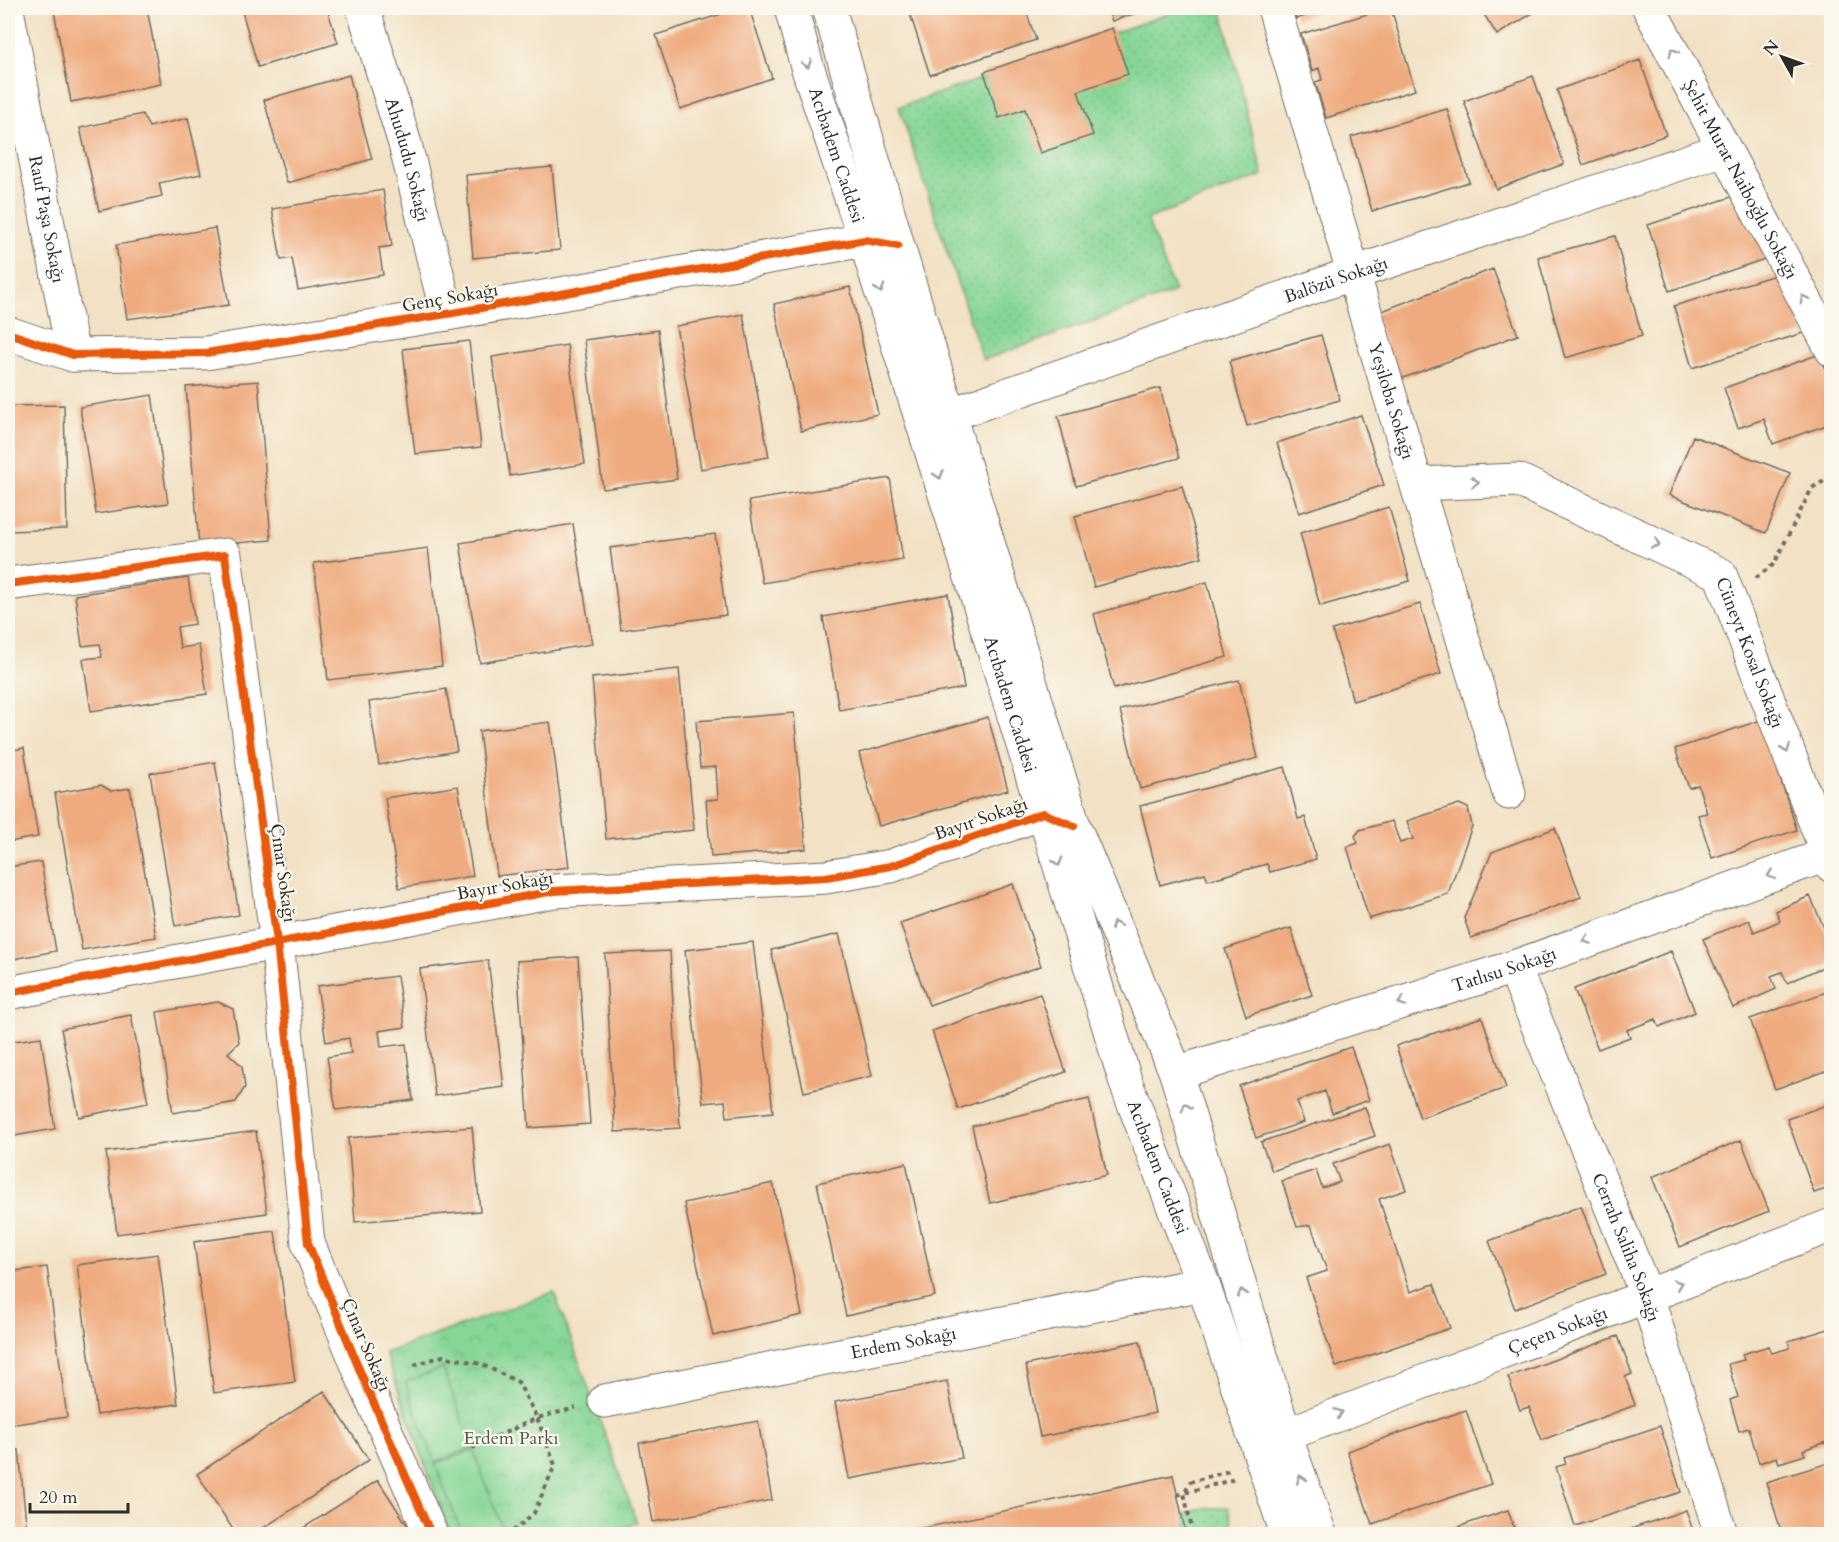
<svg xmlns="http://www.w3.org/2000/svg" width="1839" height="1542" font-family="Cardo,serif">
<style>
.grass{fill:url(#grass-dots);stroke:#588060;stroke-width:1.5}
.park{fill:url(#park-crowns);stroke:#588060;stroke-width:1.5}
.pitch{fill:#86d696;stroke:#588060;stroke-width:1.5}
.building{fill:#efab7f}
.lines{fill:none;stroke-linecap:round;stroke-linejoin:round}
.minor-casing{stroke:#716b61;stroke-width:35}
.major-casing{stroke:#716b61;stroke-width:35}
.path{stroke:#716b61;stroke-width:4;stroke-dasharray:4.5 4.5;stroke-linecap:butt}
.minor{stroke:#fff;stroke-width:33}
.major{stroke:#fff;stroke-width:33}
.cycleway-casing{stroke:#fbf7ec;stroke-width:11}
.cycleway{stroke:#e8590c;stroke-width:8}
.oneway{stroke:#a0a0a0}
.labels{text-anchor:middle;dominant-baseline:central;stroke-width:4.5;stroke-linejoin:round;paint-order:stroke}
.street-label{font-size:18px;fill:#2b2b2b;stroke:#fbf7ec}
.park-label{font-size:18px;fill:#465e4b;stroke:#fbf7ec}
</style>
<defs>
<pattern id="grass-dots" width="8" height="8" patternUnits="userSpaceOnUse" patternTransform="scale(1.5)"><rect width="8" height="8" fill="#86d696"/><path d="M2 2h.1M6 6h.1" fill="none" stroke="#74b881" stroke-width="1.8" stroke-linecap="round"/></pattern>
<pattern id="park-crowns" width="20" height="18" patternUnits="userSpaceOnUse" patternTransform="scale(1.5)"><rect width="20" height="18" fill="#86d696"/><path d="M2 6a3 3 0 1 1 6 0M12 15a3 3 0 1 1 6 0" fill="none" stroke="#74b881"/></pattern>
</defs>
<rect width="100%" height="100%" fill="#fbf7ec"/>
<filter id="ink" filterUnits="userSpaceOnUse"><feTurbulence type="fractalNoise" baseFrequency=".0167" numOctaves="2"/><feDisplacementMap in="SourceGraphic" scale="12" xChannelSelector="R" yChannelSelector="G"/><feConvolveMatrix kernelMatrix="1 2 1 2 8 2 1 2 1" color-interpolation-filters="sRGB"/></filter>
<filter id="wash" filterUnits="userSpaceOnUse"><feTurbulence type="fractalNoise" baseFrequency=".008" numOctaves="4" result="noise"/><feDisplacementMap in="SourceGraphic" scale="24" xChannelSelector="R" yChannelSelector="G"/><feGaussianBlur stdDeviation="1.35" result="paint"/><feColorMatrix in="noise" values="0 0 0 0 0 0 0 0 0 0 0 0 0 0 0 0 0 1.4 0 .05"/><feComposite in="paint" operator="in"/></filter>
<g filter="url(#wash)">
<rect width="100%" height="100%" fill="#f2e1c4"/>
<path class="grass" d="M1185,8H1221L1263,175L1147,219L1175,292L983,360L899,107Z
M1228,1507L1233,1527L1240,1534H1189L1184,1514L1198,1509Z"/>
<path class="park" d="M554,1292L637,1523L606,1534H450L385,1353Z"/>
<path class="pitch" d="M443,1368L472,1448L435,1462L405,1382Z
M473,1450L503,1530L491,1534H462L435,1464Z"/>
<g id="blocks">
<path class="building" d="M72,8H147L161,84L71,102L54,11Z
M241,8H327L338,43L258,67Z
M740,8H749L772,78L680,109L656,35Z
M908,8H1025L1036,40L930,75Z
M1107,8H1151L1112,21Z
M1292,8H1330L1296,19Z
M1387,8H1391L1415,90L1326,118L1315,82L1322,80L1319,68L1312,71L1301,34Z
M1480,8H1534L1536,11L1497,35Z
M1112,28L1128,74L1078,91L1093,135L1040,153L1025,109L999,118L984,72Z
M1640,60L1666,135L1583,165L1557,90Z
M349,75L372,159L287,183L264,100Z
M1533,76L1564,164L1496,189L1464,101Z
M1447,109L1469,182L1372,211L1351,137Z
M142,114L149,127L188,118L201,174L159,183L162,196L99,211L80,128Z
M552,167L560,250L473,258L466,175Z
M383,190L392,246L379,248L383,275L298,290L292,258L281,260L272,209Z
M1746,192L1745,212L1754,241L1764,237L1771,257L1669,291L1648,225Z
M215,228L229,305L127,319L116,245Z
M1615,236L1642,336L1565,358L1538,257Z
M1493,269L1518,335L1398,380L1374,314Z
M1785,272L1803,333L1692,368L1674,306Z
M850,287L878,414L801,431L774,304Z
M743,314L769,457L701,469L676,326Z
M658,330L677,479L603,489L584,340Z
M1321,335L1340,400L1247,426L1229,361Z
M469,341L481,447L415,454L403,349Z
M567,345L585,464L510,476L492,357Z
M1820,354L1832,385V423L1773,444L1764,419L1738,428L1724,388Z
M258,381L271,540L199,546L186,387Z
M1160,388L1179,458L1076,486L1058,416Z
M152,395L168,503L96,514L80,407Z
M64,405L67,529L8,531V406Z
M1361,415L1384,485L1299,513L1277,443Z
M1693,436L1790,473L1766,533L1669,495Z
M890,478L903,560L762,583L749,501Z
M1182,486L1202,557L1094,587L1075,516Z
M1389,507L1410,581L1320,606L1300,533Z
M573,524L592,644L480,663L460,543Z
M715,534L726,615L621,630L610,548Z
M428,548L442,666L328,680L314,563Z
M188,578L195,624L177,627L180,648L199,645L207,694L91,711L83,659L102,657L100,644L82,646L75,595Z
M1207,582L1227,657L1114,689L1094,614Z
M948,594L964,688L839,710L823,617Z
M1420,604L1441,674L1353,701L1332,630Z
M679,669L694,830L606,839L592,678Z
M1239,680L1258,758L1140,789L1120,710Z
M446,689L457,751L379,765L369,702Z
M794,713L806,849L711,857L706,800L718,799L716,767L700,768L696,721Z
M988,717L1008,790L879,826L859,753Z
M1761,720L1797,830L1712,858L1698,815L1707,813L1698,785L1689,788L1675,749Z
M550,722L569,867L497,876L479,731Z
M24,748L38,837L8,842V751Z
M215,762L239,915L175,926L150,773Z
M1285,767L1298,819L1305,817L1316,859L1270,872L1267,864L1208,880L1205,873L1160,885L1140,806Z
M101,785L111,791L130,788L156,937L82,950L55,793Z
M458,786L473,876L399,888L385,798Z
M1459,804L1468,808L1472,826L1448,894L1369,919L1347,847L1358,843L1355,836L1360,830L1392,821L1400,843L1413,839L1407,821Z
M1555,828L1581,897L1471,938L1464,918L1492,852Z
M41,862L56,951L8,960V867Z
M1013,884L1041,966L929,1005L900,923Z
M1810,896L1832,946V963L1787,983L1782,972L1771,976L1776,989L1733,1008L1703,939L1749,920L1754,932L1780,921L1776,911Z
M1291,928L1312,995L1246,1016L1225,949Z
M839,934L872,1076L804,1092L771,950Z
M753,942L773,1112L727,1117L725,1101L703,1103L685,950Z
M670,951L680,1128L615,1132L605,954Z
M1671,951L1695,1012L1659,1027L1656,1019L1627,1030L1630,1037L1598,1049L1574,989Z
M578,957L590,1124L529,1128L517,961Z
M488,960L504,1087L435,1096L420,969Z
M397,976L405,1027L379,1031L381,1047L406,1044L413,1100L336,1110L327,1057L351,1053L349,1038L326,1042L317,986Z
M1832,990V1069L1775,1089L1750,1019Z
M1040,994L1066,1072L958,1109L932,1031Z
M218,1002L233,1009L239,1042L228,1053L242,1066L245,1087L236,1102L173,1113L157,1012Z
M131,1015L148,1103L79,1117L61,1029Z
M1482,1017L1506,1088L1420,1118L1396,1046Z
M41,1037L55,1129L8,1137V1042Z
M1351,1047L1369,1100L1332,1113L1325,1091L1297,1101L1304,1122L1256,1138L1239,1086Z
M1089,1099L1107,1175L990,1203L972,1126Z
M1832,1103V1187L1814,1193L1787,1119Z
M1365,1107L1375,1136L1272,1171L1261,1142Z
M472,1127L480,1211L355,1222L348,1138Z
M256,1131L267,1213L117,1234L106,1152Z
M1741,1140L1769,1211L1680,1247L1652,1177Z
M1390,1144L1406,1190L1379,1199L1410,1292L1434,1284L1450,1328L1336,1367L1306,1278L1327,1271L1311,1225L1297,1227L1282,1181L1316,1170L1322,1188L1340,1182L1333,1164Z
M906,1163L935,1296L846,1316L817,1183Z
M773,1183L802,1315L713,1336L684,1203Z
M1581,1206L1606,1274L1515,1309L1489,1241Z
M275,1231L295,1382L214,1393L194,1242Z
M158,1254L178,1404L97,1415L77,1265Z
M47,1267L67,1417L8,1425V1272Z
M1832,1328V1449L1829,1450L1827,1442L1803,1450L1805,1455L1779,1463L1777,1457L1759,1463L1749,1428L1739,1431L1730,1400L1738,1397L1728,1364L1744,1360L1742,1354L1769,1346L1772,1353L1790,1348L1788,1341Z
M1618,1336L1632,1374L1625,1377L1635,1405L1542,1440L1529,1407L1520,1410L1508,1377Z
M1140,1341L1155,1413L1040,1437L1026,1365Z
M947,1381L962,1458L849,1479L835,1402Z
M324,1391L369,1460L254,1534H236L197,1474Z
M1466,1410L1491,1484L1372,1524L1347,1451Z
M758,1421L772,1500L653,1522L639,1443Z
M1660,1426L1681,1492L1575,1526L1556,1467L1566,1464L1564,1458Z
M19,1450L27,1533L8,1534V1452Z
M1832,1462V1534H1782L1766,1482Z
M1173,1475L1186,1534H900V1533Z
M378,1480L413,1534H294Z
M1508,1510L1516,1534H1437Z
M1686,1510L1694,1534H1616Z"/>
</g>
</g>
<g filter="url(#ink)">
<use href="#blocks" fill-opacity="0" stroke="#716b61" stroke-width="1.5"/>
<g class="lines">
<g class="minor-casing">
<g id="minor">
<path id="s1" d="M363,8L405,144L447,314"/>
<path id="s2" d="M1274,8L1509,793"/>
<path id="s3" d="M1649,8L1832,350"/>
<path id="s4" d="M8,15L73,355"/>
<path d="M8,333L73,355L206,353L447,314L865,240L892,245"/>
<path id="s5" d="M949,415L1354,273L1724,149"/>
<path id="s6" d="M1417,484L1518,480L1720,574L1832,866"/>
<path d="M8,584L225,555L277,942L308,1243L362,1376L431,1534"/>
<path id="s7" d="M1514,967L1647,1296L1721,1534"/>
<path d="M8,993L554,891L826,877L891,866L1043,813L1069,824"/>
<path id="s8" d="M1176,1073L1514,967L1826,855"/>
<path id="s9" d="M605,1401L1203,1284"/>
</g>
</g>
<g class="major-casing">
<g id="major">
<path id="s10" d="M791,8L807,66L865,240L997,660L1126,1083L1203,1284L1287,1534"/>
<path d="M829,8L898,246L1074,826L1176,1073L1285,1435L1320,1534"/>
<path id="s11" d="M1285,1435L1832,1225"/>
</g>
</g>
<path class="path" d="M1756,578L1774,564L1812,488L1832,476
M414,1365L443,1356L481,1364L518,1382L537,1418L576,1408
M472,1448L537,1418L555,1465L534,1513L510,1534
M1177,1495L1235,1479
M1193,1534L1184,1493L1190,1482L1232,1470"/>
<use href="#minor" class="minor"/>
<use href="#major" class="major"/>
<g class="cycleway-casing">
<path id="cycleway" d="M8,333L73,355L206,353L447,314L865,240L898,246
M8,584L225,555L277,942L308,1243L362,1376L431,1534
M8,993L554,891L826,877L891,866L1043,813L1074,826"/>
</g>
<use href="#cycleway" class="cycleway"/>
</g>
<defs><path id="oneway-chevron" d="M-2-3.5L2.5 0L-2 3.5" fill="none" stroke-width="1.6" stroke-linecap="round" stroke-linejoin="round" transform="scale(1.5)"/></defs>
<g class="oneway">
<use href="#oneway-chevron" transform="translate(1673 52) rotate(-118)"/>
<use href="#oneway-chevron" transform="translate(807 64) rotate(73)"/>
<use href="#oneway-chevron" transform="translate(880 289) rotate(73)"/>
<use href="#oneway-chevron" transform="translate(1804 299) rotate(-118)"/>
<use href="#oneway-chevron" transform="translate(939 475) rotate(72)"/>
<use href="#oneway-chevron" transform="translate(1475 482) rotate(-2)"/>
<use href="#oneway-chevron" transform="translate(1656 544) rotate(25)"/>
<use href="#oneway-chevron" transform="translate(1786 749) rotate(69)"/>
<use href="#oneway-chevron" transform="translate(1058 862) rotate(73)"/>
<use href="#oneway-chevron" transform="translate(1771 875) rotate(160)"/>
<use href="#oneway-chevron" transform="translate(1115 925) rotate(-112)"/>
<use href="#oneway-chevron" transform="translate(1587 940) rotate(160)"/>
<use href="#oneway-chevron" transform="translate(1402 1002) rotate(163)"/>
<use href="#oneway-chevron" transform="translate(1186 1107) rotate(-107)"/>
<use href="#oneway-chevron" transform="translate(1678 1284) rotate(-21)"/>
<use href="#oneway-chevron" transform="translate(1242 1293) rotate(-107)"/>
<use href="#oneway-chevron" transform="translate(1339 1413) rotate(-21)"/>
<use href="#oneway-chevron" transform="translate(1301 1479) rotate(-110)"/>
</g>
</g>
<g class="labels">
<g class="street-label">
<text stroke="none"><textPath href="#s10" startOffset="154">Acıbadem Caddesi</textPath></text>
<text stroke="none"><textPath href="#s1" startOffset="158">Ahududu Sokağı</textPath></text>
<text stroke="none"><textPath href="#s3" startOffset="194">Şehit Murat Naiboğlu Sokağı</textPath></text>
<text stroke="none"><textPath href="#s4" startOffset="208">Rauf Paşa Sokağı</textPath></text>
<text stroke="none"><textPath href="#s5" startOffset="410">Balözü Sokağı</textPath></text>
<text transform="translate(450 298) rotate(-10)">Genç Sokağı</text>
<text stroke="none"><textPath href="#s2" startOffset="410">Yeşiloba Sokağı</textPath></text>
<text stroke="none"><textPath href="#s6" startOffset="408">Cüneyt Kosal Sokağı</textPath></text>
<text stroke="none"><textPath href="#s10" startOffset="730">Acıbadem Caddesi</textPath></text>
<text transform="translate(981 819) rotate(-19)">Bayır Sokağı</text>
<text transform="translate(283 873) rotate(82)">Çınar Sokağı</text>
<text transform="translate(505 886) rotate(-10)">Bayır Sokağı</text>
<text stroke="none"><textPath href="#s8" startOffset="344">Tatlısu Sokağı</textPath></text>
<text stroke="none"><textPath href="#s10" startOffset="1216">Acıbadem Caddesi</textPath></text>
<text stroke="none"><textPath href="#s7" startOffset="302">Cerrah Saliha Sokağı</textPath></text>
<text stroke="none"><textPath href="#s11" startOffset="292">Çeçen Sokağı</textPath></text>
<text stroke="none"><textPath href="#s9" startOffset="304">Erdem Sokağı</textPath></text>
<text transform="translate(366 1345) rotate(67)">Çınar Sokağı</text>
</g>
<g class="park-label">
<text x="511" y="1438">Erdem Parkı</text>
</g>
</g>
<rect width="1839" height="1542" fill="none" stroke="#fbf7ec" stroke-width="30"/>
<g transform="translate(1782 57) rotate(310)" stroke="#fbf7ec" stroke-width="4.5" paint-order="stroke">
<path d="M0-4.5L10 22L0 15L-10 22Z" fill="#2b2b2b"/>
<text y="-9" font-size="16" font-weight="bold" text-anchor="middle" fill="#2b2b2b">N</text>
</g>
<path d="M30 1503v9h98v-9" fill="none" stroke="#2b2b2b" stroke-width="3"/>
<text x="39" y="1503" font-size="18" fill="#2b2b2b" stroke="#fbf7ec" stroke-width="4.5" paint-order="stroke">20 m</text>
</svg>
